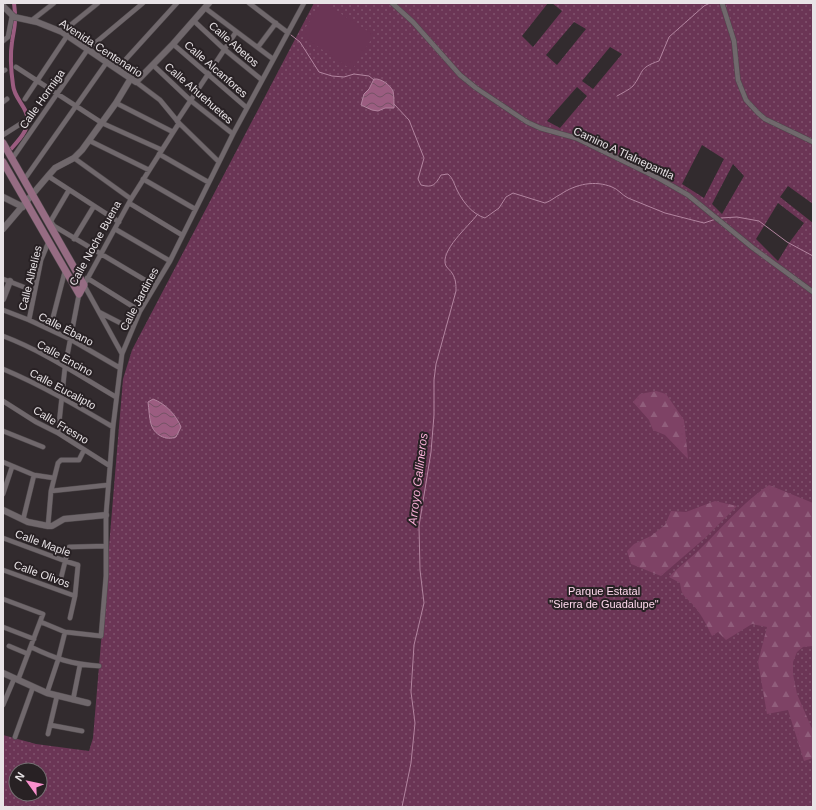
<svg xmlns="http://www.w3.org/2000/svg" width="816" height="810" font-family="Arial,sans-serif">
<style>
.grass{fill:url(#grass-dots);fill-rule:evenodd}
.forest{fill:url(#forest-firs)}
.pitch{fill:#6b3555}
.water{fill:url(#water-waves);stroke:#b2849f}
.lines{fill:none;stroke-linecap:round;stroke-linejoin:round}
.stream{stroke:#b2849f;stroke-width:1}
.canal{stroke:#9b5c80;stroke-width:4}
.minor-casing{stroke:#4f494c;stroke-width:5.5}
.tertiary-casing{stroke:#4f494c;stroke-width:7}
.primary-casing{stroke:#4f494c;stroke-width:8}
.minor{stroke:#70686c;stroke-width:4.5}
.tertiary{stroke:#70686c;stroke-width:6}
.primary{stroke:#966c83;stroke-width:7}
.labels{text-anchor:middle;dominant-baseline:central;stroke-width:4;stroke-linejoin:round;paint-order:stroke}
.street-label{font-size:11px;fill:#e8e3e6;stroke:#282124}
.park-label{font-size:11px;fill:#fed8ec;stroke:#282124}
.water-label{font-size:12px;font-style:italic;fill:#fbb1d9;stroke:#282124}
</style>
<defs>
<pattern id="grass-dots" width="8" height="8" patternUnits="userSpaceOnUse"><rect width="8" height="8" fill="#6b3555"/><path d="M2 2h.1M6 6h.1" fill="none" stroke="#80526d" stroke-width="1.8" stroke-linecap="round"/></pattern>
<pattern id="forest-firs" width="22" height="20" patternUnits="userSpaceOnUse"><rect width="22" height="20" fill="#7e4265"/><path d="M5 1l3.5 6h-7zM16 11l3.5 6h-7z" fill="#905d7b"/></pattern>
<pattern id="water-waves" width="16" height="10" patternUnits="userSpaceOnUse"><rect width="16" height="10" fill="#9b5c80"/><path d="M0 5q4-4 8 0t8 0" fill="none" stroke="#755165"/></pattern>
</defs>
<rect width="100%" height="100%" fill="#322b2e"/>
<path class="grass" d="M314,3H548L522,36L533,47L562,11L552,3H813V204L788,186L780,197L813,223V807H3V735L36,744L89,751L93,738L123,379L132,350ZM574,22L586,29L557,65L546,55ZM610,47L622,54L593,89L582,81ZM577,87L587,96L560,128L547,121ZM702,145L724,159L704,198L682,184ZM733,164L744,176L722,214L712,204ZM778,203L804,223L789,243L778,261L756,239ZM16,770H40V794H16Z"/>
<path class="forest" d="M656,391L666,394L684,420L688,459L665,435L653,430L649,420L633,402L640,394Z
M769,485L813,503V646L803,647L797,652L793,662V674L797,694L813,731V758L804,761L788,710L767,714L758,662L767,627L752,624L726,640L718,632L712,636C707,626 702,615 694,606C685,595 682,598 680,583L669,577C679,566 691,558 701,548C723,527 743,502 769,485Z
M715,501L737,506L705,538L661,576L631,564L627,551L634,544L651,536L665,525L671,511L686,512Z"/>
<path class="pitch" d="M321,3H324L374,35L352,70L301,35Z"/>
<path class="water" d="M374,79C381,78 390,85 393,91C394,95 394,104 394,108H385L378,111L372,110L361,105L364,94L369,89Z
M153,399C166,404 176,415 181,427L176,437C166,441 154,435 151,424C149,417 149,409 148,402Z"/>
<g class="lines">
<path class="stream" d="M291,35L300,42L319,72L332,76L344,77L354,74L369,76L374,80
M617,96C622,93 629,90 633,86C644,72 638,68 659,61L669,37L704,6L710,3
M394,104L409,120L424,158L418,179L421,185C433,188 435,185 441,175L448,174C453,178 454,184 457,190C463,202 472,214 485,218L499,208L506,197L513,193L545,203C551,201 555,197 561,194C576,184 595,180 612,187C618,189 622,195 628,198L665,213L704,223L716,219
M721,218L737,217L759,221L787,242L813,256
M402,807L411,763L415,723L411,692L414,645L424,603L420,570L419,526L431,452L434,415V380L436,364L456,291C456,285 456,279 452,273C451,271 448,269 446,266C439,251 469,226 477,215"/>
<path class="canal" d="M14,3L15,13
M11,149C18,141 27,132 28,121C28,107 14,99 13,85C11,71 10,55 12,42C13,34 15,28 15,20"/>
<g class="minor-casing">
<path id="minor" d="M249,3L287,32
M392,3L413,22L460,75L476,88L527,122L540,128L576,138L660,179L688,195L753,248L813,292
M722,3L734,41L738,80L746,100L758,113L765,119L813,142
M205,8L273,59
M31,21L54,3
M194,21L224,49L262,80
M62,32L98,3
M3,41L8,37L12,16
M173,44L247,108
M258,47L276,23
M153,65L190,100L233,134
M16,67L102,123L162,150
M117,69L177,3
M3,71L5,70
M136,82L160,100L179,123L219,162
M25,99L67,36
M3,102L7,99
M116,103L173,132
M177,121L236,32
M3,135L25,121
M90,141L149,170
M159,154L208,182
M74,158L131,199
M12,159L88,49L143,3
M48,176L119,222
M143,179L195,209
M24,180L107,62
M69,190L52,219L51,222L54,226L155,286
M129,203L182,235
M115,229L170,261
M74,239L94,206
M87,278L140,311
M3,279L34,291
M3,310L29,320L70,339L120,368
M99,312L132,329
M29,320L41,260L49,241
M50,329L65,271
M3,336C43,351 80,376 116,397
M122,354L84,285L131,199L179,123
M3,369C41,385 77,406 113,427
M3,401L36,422L58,433L110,466
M3,431L43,447
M58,433L65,367L79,294
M3,462L34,475L54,478
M51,491L108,485
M3,494L12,467
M23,520L34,475
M48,526L51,491L58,463L61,460H79L84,450
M3,538L65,561L78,565L75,596L70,618
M3,570L75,596
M60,582L68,550L69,547L106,546
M3,599L43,614L18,680
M41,622L65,632L101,636L106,576V515L110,466L113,427L122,354L140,311L170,261L233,134L304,3
M3,627L34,639
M9,646L28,654
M31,647C56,659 71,664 99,666
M47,693L58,660L65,632
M73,700L80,665
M3,705L14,679
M50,725L82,731
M48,734L57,696
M15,737L33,687"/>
</g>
<g class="tertiary-casing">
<path id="tertiary" d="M3,6L14,17L37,22L62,32L136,82L173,44L209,3
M3,197L23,207
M3,229L48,176L55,168L74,158L82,150L116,103L131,78
M3,299L10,281
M3,510L28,522L48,526H52L64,519L106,515
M3,673L47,693L88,703"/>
</g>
<g class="primary-casing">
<path id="primary" d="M3,143L84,285L79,294
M3,162L79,294"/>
</g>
<use href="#minor" class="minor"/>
<use href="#tertiary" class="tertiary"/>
<use href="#primary" class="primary"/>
</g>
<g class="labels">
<g class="street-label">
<text transform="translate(234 44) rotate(41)">Calle Abetos</text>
<text transform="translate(101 48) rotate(33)">Avenida Centenario</text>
<text transform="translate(216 69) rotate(41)">Calle Alcanfores</text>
<text transform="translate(199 93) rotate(41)">Calle Ahuehuetes</text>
<text transform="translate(42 99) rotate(-55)">Calle Hormiga</text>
<text transform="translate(624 153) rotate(25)">Camino A Tlalnepantla</text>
<text transform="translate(95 243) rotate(-61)">Calle Noche Buena</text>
<text transform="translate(30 278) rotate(-76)">Calle Alhelíes</text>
<text transform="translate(139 299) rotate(-62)">Calle Jardines</text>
<text transform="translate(66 329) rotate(27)">Calle Ébano</text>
<text transform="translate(65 358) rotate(29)">Calle Encino</text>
<text transform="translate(63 389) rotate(28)">Calle Eucalipto</text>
<text transform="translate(61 425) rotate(31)">Calle Fresno</text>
<text transform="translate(43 543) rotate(20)">Calle Maple</text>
<text transform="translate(42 574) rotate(20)">Calle Olivos</text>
</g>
<g class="park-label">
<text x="604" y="591">Parque Estatal<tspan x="604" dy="13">"Sierra de Guadalupe"</tspan></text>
</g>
<g class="water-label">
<text transform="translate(418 479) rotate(-83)">Arroyo Gallineros</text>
</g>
</g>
<rect width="816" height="810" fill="none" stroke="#e8e3e6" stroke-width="8"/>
<g transform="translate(28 782) rotate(303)"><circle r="19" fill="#282124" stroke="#756f72"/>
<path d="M0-3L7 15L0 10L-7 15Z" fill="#f890cc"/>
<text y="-6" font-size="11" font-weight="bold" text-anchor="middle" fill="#e8e3e6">N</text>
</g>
</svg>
